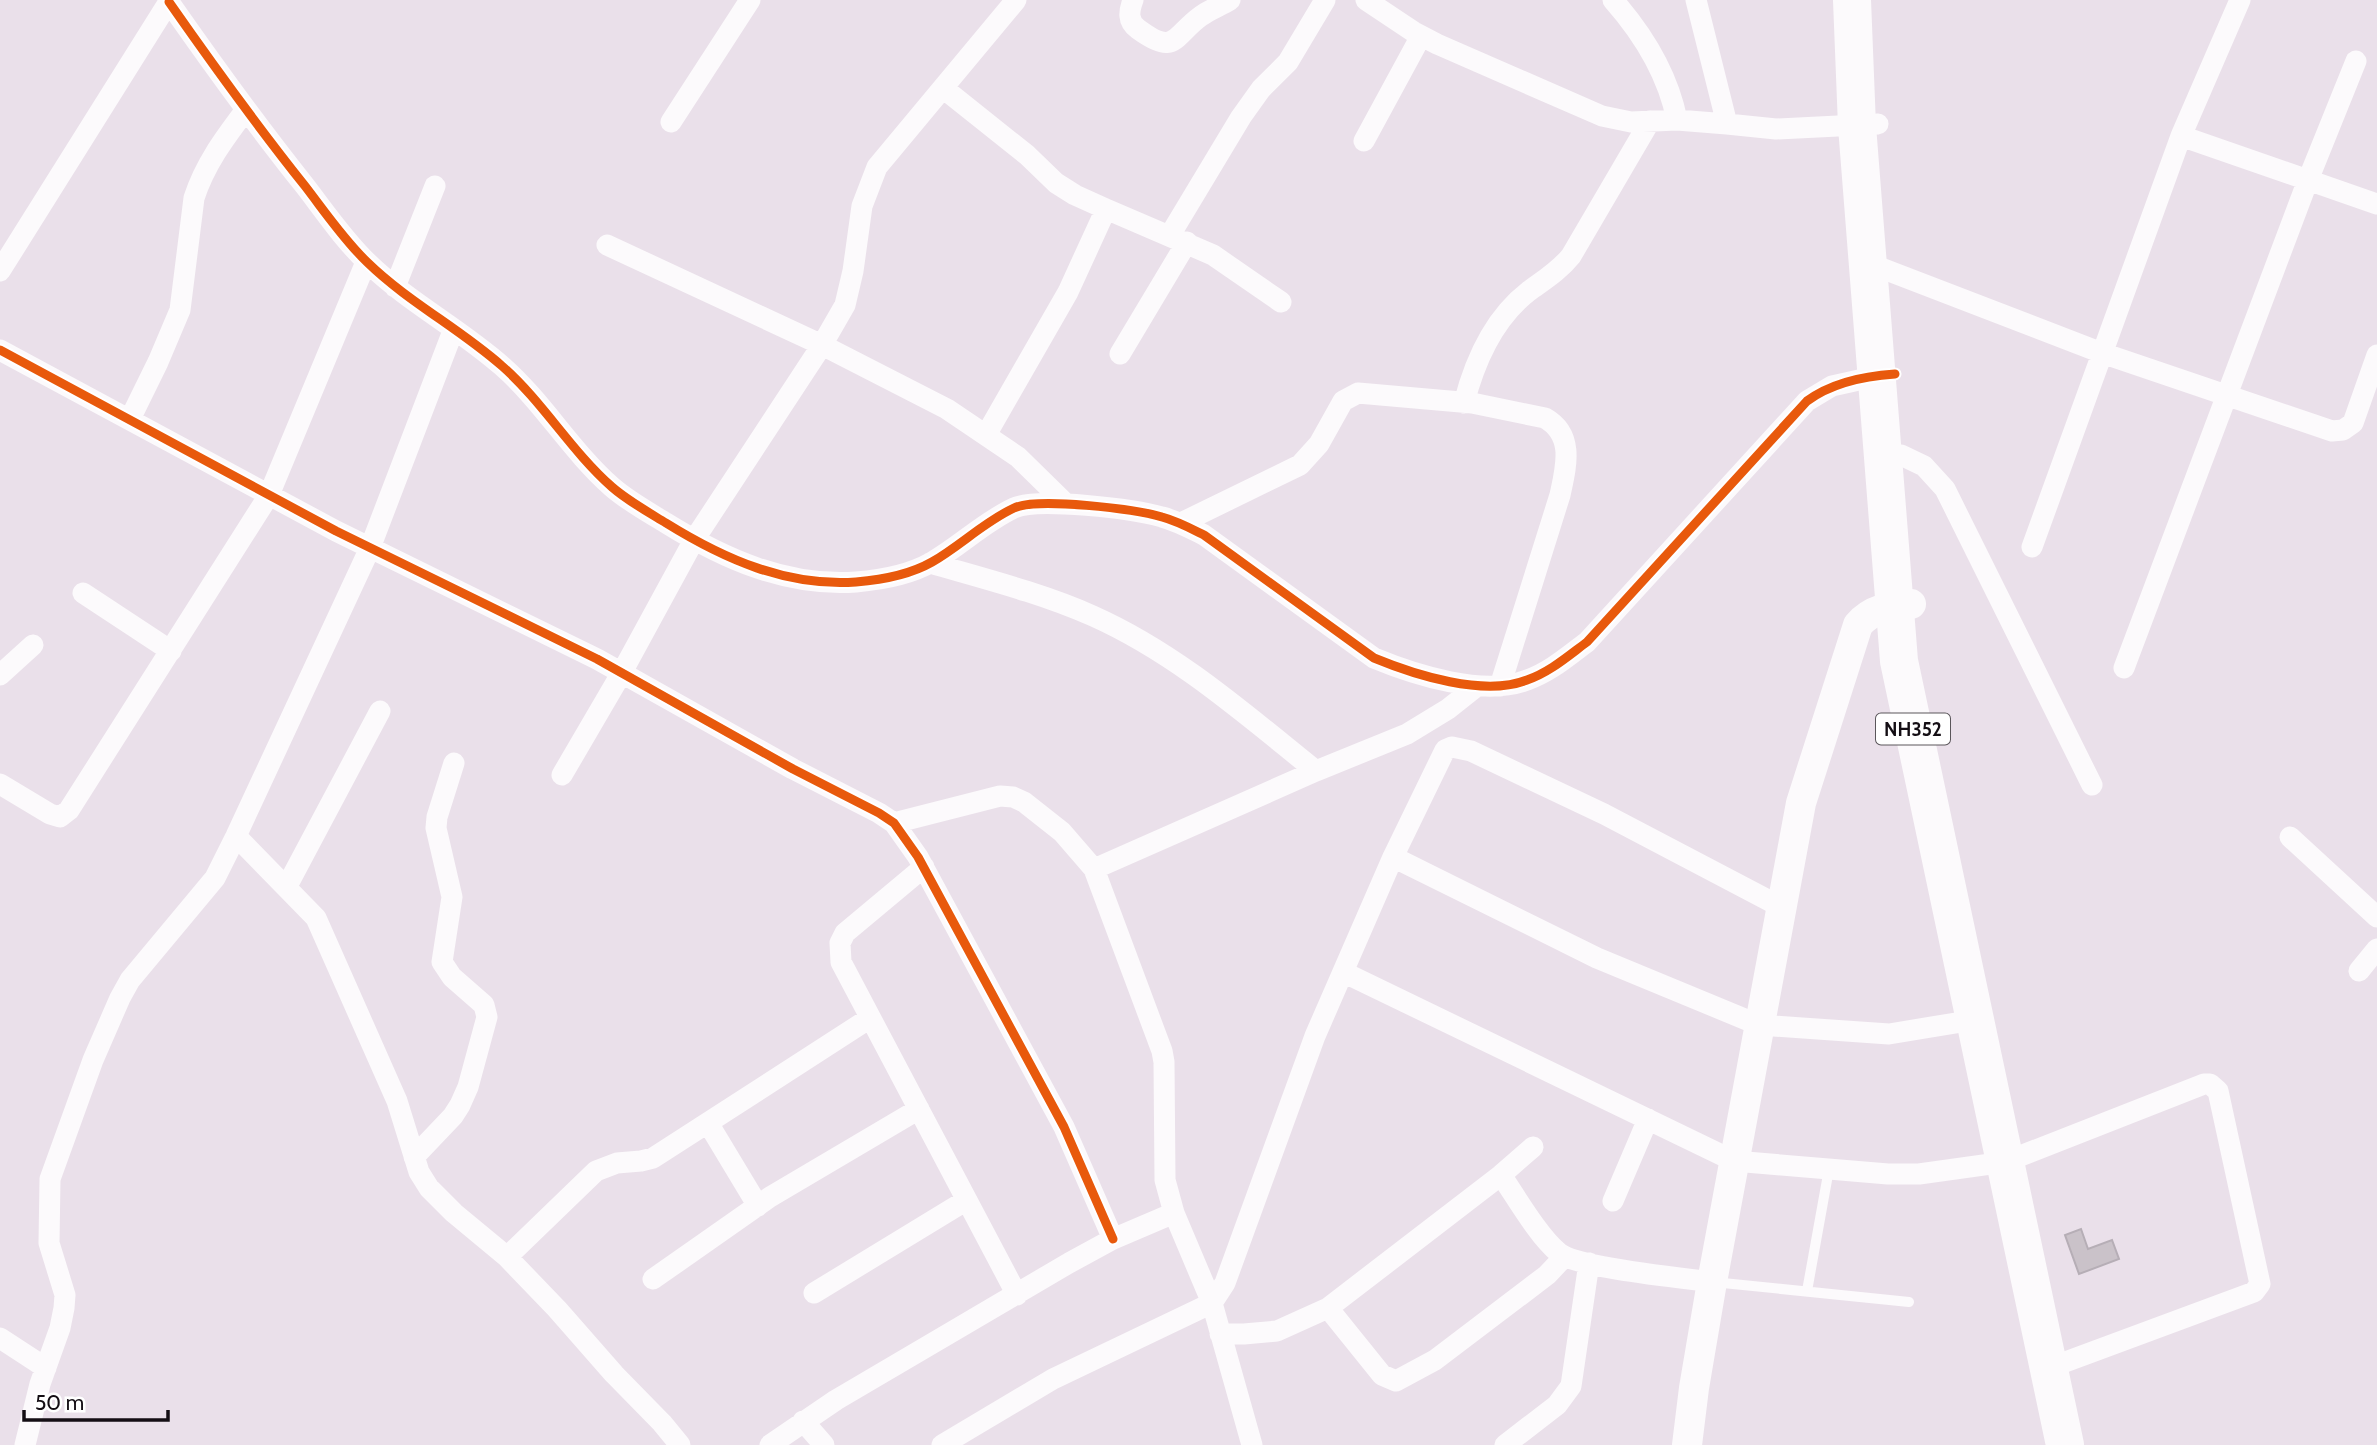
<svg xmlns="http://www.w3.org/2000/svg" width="2377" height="1445" font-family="Cabin,sans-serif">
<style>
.building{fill:#cac2c9;stroke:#b6aeb6;stroke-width:2}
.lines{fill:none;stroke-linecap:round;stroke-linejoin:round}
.lane{stroke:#fcfafc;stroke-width:10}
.street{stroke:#fcfafc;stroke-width:21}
.secondary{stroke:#fcfafc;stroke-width:30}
.highway{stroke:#fcfafc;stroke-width:38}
.cycleway-casing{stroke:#fff;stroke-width:13}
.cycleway{stroke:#e8590c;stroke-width:9}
.labels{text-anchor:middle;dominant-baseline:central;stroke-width:7;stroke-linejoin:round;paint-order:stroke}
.shield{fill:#fff;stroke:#5a565a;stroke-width:2}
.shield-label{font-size:19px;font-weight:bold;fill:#140e14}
</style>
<rect width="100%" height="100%" fill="#eae0ea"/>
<path class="building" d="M2081,1229L2088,1249L2112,1240L2119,1259L2079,1274L2065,1235Z"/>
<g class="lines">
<path class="lane" d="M1713,1282L1909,1302
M1807,1291L1829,1169"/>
<path class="street" d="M1133,0C1129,11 1127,21 1138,29C1176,57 1173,36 1201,16C1209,10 1220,6 1230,0
M1366,0L1414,32L1437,44L1602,116L1631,122L1677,120L1727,124
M1613,0C1643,34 1668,75 1677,120
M1696,0L1727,124L1776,129L1878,124
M169,2C213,65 257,126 305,186C325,212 344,240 367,262C408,302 459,328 502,366C543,402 571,451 612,487C628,501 648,512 666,523C724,559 787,587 856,582C880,580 911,574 932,562C960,546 984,522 1014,508C1037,497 1135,509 1162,517C1177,521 1190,528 1204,535L1374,658C1415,675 1484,697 1527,680C1550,672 1568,656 1587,642L1807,401L1832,386L1886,374
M943,88L1027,155L1056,183L1075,195L1106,209L1213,255L1281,302
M671,122L750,0
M2181,136L2377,204
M1364,141L1421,36
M1170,235L1241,117L1261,89L1288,62L1325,0
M607,245L822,345L947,409L1018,457L1066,504
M1868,263L2102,353L2332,431L2343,430L2353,423L2377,355
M0,271L170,0
M395,287L435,186
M0,350L336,531L597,659L793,769L879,813L894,823L918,857L1064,1127L1113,1239
M1120,354L1187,242
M1464,403C1475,360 1494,318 1529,291C1544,280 1559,271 1571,256L1650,121
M130,419L158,362L180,310L194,198C205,164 224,139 245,111
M986,435L1068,292L1106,209
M1901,455L1924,466L1945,489L2092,785
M1181,523L1300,465L1319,444L1343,401L1358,393L1472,403L1545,418C1575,435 1566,467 1560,495L1500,686
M2032,547L2181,136L2240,0
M930,563C985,579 1041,593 1093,616C1176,653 1245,714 1316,771
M83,593L171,651
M2124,668L2308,180L2356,61
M0,675L33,645
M562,775L621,674L694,540L822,345L845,305L853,271L862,206L877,167L1016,0
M0,784L50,814L60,817L69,810L269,495L366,262
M894,823L1000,796L1013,797L1024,802L1062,832L1094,869L1162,1051L1164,1062L1165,1180L1174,1213L1212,1303L1252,1445
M236,836L316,918L397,1101L419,1172L429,1188L454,1213L507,1257L557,1309L614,1374L662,1423L680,1445
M2290,837L2377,917
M1393,857L1597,958L1759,1025L1889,1034L1974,1020
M924,867L845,933L840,943L841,962L1017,1295
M1094,869L1316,771L1407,734L1448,709L1477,686
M287,886L380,711
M2359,971L2377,949
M1343,972L1734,1161L1888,1174H1919L2005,1162L2204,1084H2210L2218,1091L2260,1284L2254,1292L2049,1368
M708,1123L758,1206
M414,1157L453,1116L460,1105L468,1087L487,1017L484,1005L452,977L442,962L452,897L436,828L437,817L454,763
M1501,1175C1516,1197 1539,1237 1559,1253C1578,1268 1682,1278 1712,1282
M1613,1201L1648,1119
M507,1257L596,1171L617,1163L641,1161L653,1158L870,1018
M653,1279L770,1197L919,1109
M814,1293L965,1201
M1328,1308L1382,1375L1396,1381L1435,1360L1547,1275L1564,1257
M1220,1334H1244L1277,1331L1328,1308L1501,1175L1533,1147
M0,1338L46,1368
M803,1421L824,1445
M25,1445L40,1384L60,1328L64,1308L65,1295L49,1243L50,1179L93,1060L120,998L130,980L215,878L236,836L370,548L453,331
M770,1445L836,1400L1069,1263L1113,1239L1174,1213
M942,1445L1053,1379L1212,1303L1225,1283L1315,1036L1393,857L1445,750L1452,747L1471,751L1604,814L1781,907
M1505,1445L1557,1405L1571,1386L1589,1263"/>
<path class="secondary" d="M1687,1445L1694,1388L1712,1282L1801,803L1858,625C1871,609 1891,606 1911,604"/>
<path class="highway" d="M1852,0L1857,126L1899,661L2065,1445"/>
<g class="cycleway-casing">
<path id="cycleway" d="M169,2C213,65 257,126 305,186C325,212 344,240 367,262C408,302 459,328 502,366C543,402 571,451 612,487C628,501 648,512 666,523C724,559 787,587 856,582C880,580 911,574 932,562C960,546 984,522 1014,508C1037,497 1135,509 1162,517C1177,521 1190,528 1204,535L1374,658C1415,675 1484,697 1527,680C1550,672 1568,656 1587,642L1807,401C1833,382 1864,376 1895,374
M0,350L336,531L597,659L793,769L879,813L894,823L918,857L1064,1127L1113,1239"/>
</g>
<use href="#cycleway" class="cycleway"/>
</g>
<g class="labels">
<rect class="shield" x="1876" y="713.5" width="74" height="31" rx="5"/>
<g class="shield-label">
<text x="1913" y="729">NH352</text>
</g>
</g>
<path d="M24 1410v10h144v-10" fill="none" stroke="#140e14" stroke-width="3.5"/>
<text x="35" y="1410" font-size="21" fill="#140e14" stroke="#ffffff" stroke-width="5" paint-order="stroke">50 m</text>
</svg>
